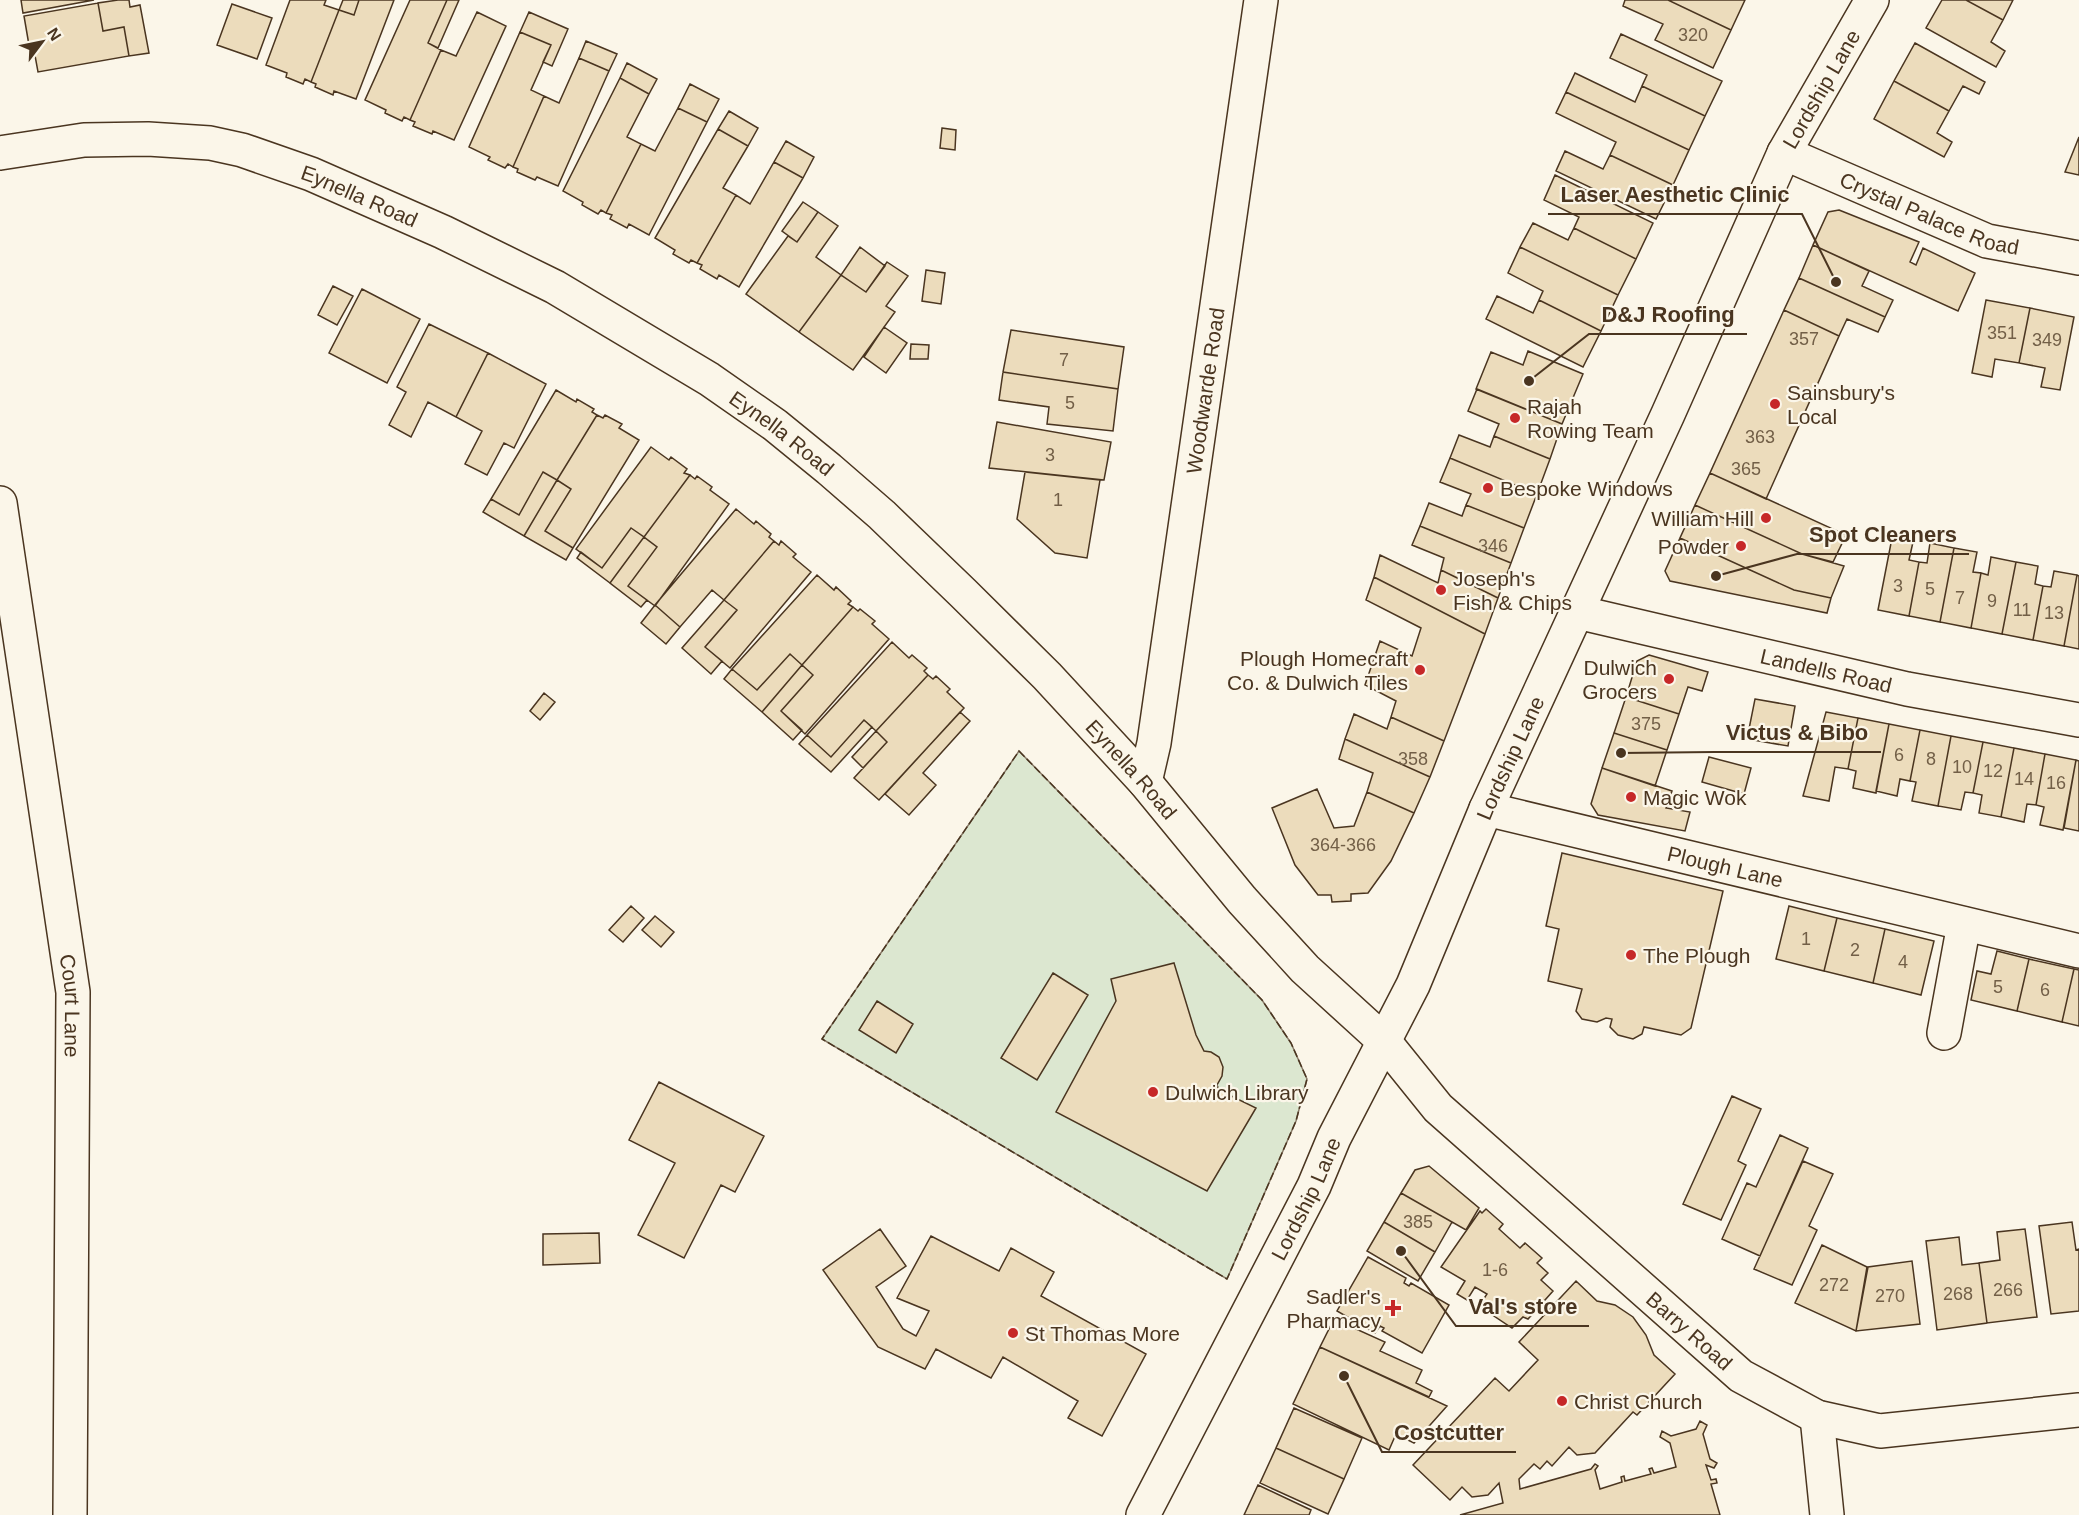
<svg xmlns="http://www.w3.org/2000/svg" width="2079" height="1515" font-family="Arial,sans-serif">
<style>
.green{fill:#dce7d0;stroke:#887966;stroke-width:1.5}
.building{fill:#ecdcbc;stroke:#4a3520;stroke-width:1.5}
.lines{fill:none;stroke-linecap:round;stroke-linejoin:round}
.minor-casing{stroke:#4a3520;stroke-width:36}
.secondary-casing{stroke:#4a3520;stroke-width:36}
.primary-casing{stroke:#4a3520;stroke-width:36}
.minor{stroke:#fbf6e9;stroke-width:33}
.secondary{stroke:#fbf6e9;stroke-width:33}
.primary{stroke:#fbf6e9;stroke-width:33}
.fence{stroke:#4a3520;stroke-width:1.5;stroke-dasharray:8 3;stroke-linecap:butt}
.poi-dot{fill:#c62828;stroke:#fbf6e9;stroke-width:2}
.labels{text-anchor:middle;dominant-baseline:central;stroke-width:4.5;stroke-linejoin:round;paint-order:stroke}
.number-label{font-size:18px;fill:#725f47}
.street-label{font-size:21px;fill:#4a3520;stroke:#fbf6e9}
.poi-label{font-size:21px;fill:#4a3520;stroke:#fbf6e9;text-anchor:start}
.leader{fill:none;stroke:#4a3520;stroke-width:2}
.callout-dot{fill:#4a3520;stroke:#fbf6e9;stroke-width:2}
.callout-label{font-size:22px;text-anchor:middle;font-weight:bold;fill:#4a3520;stroke:#fbf6e9;stroke-width:4.5;stroke-linejoin:round;paint-order:stroke}
</style>
<rect width="100%" height="100%" fill="#fbf6e9"/>
<path class="green" d="M1019,751L1262,1000L1291,1043L1307,1079L1296,1121L1227,1279L822,1039Z"/>
<path class="building" d="M21,0H94L23,13Z
M118,0H129L130,7L140,5L149,53L129,56L124,27L103,31L98,3Z
M290,0H326L324,5L339,10L311,82L305,79L303,84L286,77L287,73L266,65Z
M343,0H359L354,15L339,10Z
M359,0H394L356,99L334,91L333,95L315,87L316,84L311,82L339,10L354,15Z
M410,0H447L428,43L441,50L410,120L404,117L402,121L385,113L386,110L365,100Z
M447,0H459L438,48L428,43Z
M1625,0H1668L1731,30L1713,68L1655,40L1663,24L1623,6Z
M1668,0H1745L1731,30Z
M1942,0H1966L2003,20L1991,42L2005,51L1996,67L1926,28Z
M1966,0H2013L2003,20Z
M98,3L103,31L124,27L129,56L38,72L34,50L30,51L24,16Z
M232,4L272,18L257,59L217,45Z
M477,12L506,26L454,140L433,131L432,134L413,126L415,122L410,120L441,50L456,56Z
M529,12L568,29L552,66L543,62L551,45L520,32Z
M520,32L551,45L531,90L544,96L513,167L508,164L505,168L488,160L490,157L469,147Z
M1621,34L1722,81L1705,116L1642,86L1647,75L1610,58Z
M586,41L617,54L609,71L579,58Z
M1915,43L1985,82L1979,94L1963,86L1949,111L1894,81Z
M579,58L609,71L558,186L537,177L535,180L517,172L518,169L513,167L544,96L559,103Z
M627,63L657,79L649,94L620,78Z
M1575,73L1635,102L1642,86L1705,116L1689,150L1566,92Z
M620,78L649,94L627,137L641,144L606,213L601,210L598,214L582,205L583,202L563,191Z
M1894,81L1949,111L1937,133L1952,142L1944,157L1874,119Z
M690,84L719,99L707,122L678,108Z
M1566,92L1689,150L1673,185L1610,155L1616,142L1556,113Z
M678,108L707,122L649,235L629,224L627,228L610,219L612,215L606,213L641,144L655,151Z
M729,111L758,128L748,146L718,129Z
M942,128L956,130L955,150L940,148Z
M718,129L748,146L723,188L736,195L697,263L691,260L689,263L673,254L675,250L655,238Z
M2079,137V175L2065,172Z
M786,141L814,157L803,178L774,162Z
M1565,151L1603,169L1610,155L1673,185L1656,219L1556,171Z
M774,162L803,178L739,287L719,275L717,279L700,269L702,265L697,263L736,195L750,204Z
M1555,175L1653,223L1636,259L1574,228L1579,217L1544,200Z
M803,202L818,212L797,242L782,231Z
M1839,210L1919,242L1910,262L1916,265L1923,248L1975,273L1958,311L1813,245L1828,212Z
M818,212L838,226L816,257L841,275L799,332L746,294L788,236L797,242Z
M1533,223L1568,240L1574,228L1636,259L1618,295L1520,247Z
M1813,245L1869,271L1862,286L1893,300L1885,317L1799,278Z
M860,247L885,266L866,292L841,275Z
M1520,247L1618,295L1601,331L1539,300L1543,291L1508,273Z
M887,262L908,276L886,306L895,312L853,370L799,332L841,275L866,292Z
M926,270L945,273L941,304L922,301Z
M1799,278L1885,317L1878,332L1847,319L1839,336L1784,310Z
M333,286L353,296L337,325L318,315Z
M362,289L420,319L387,383L329,353Z
M1497,296L1533,313L1539,300L1601,331L1583,367L1486,319Z
M1986,300L2030,308L2019,363L1995,359L1992,377L1972,373Z
M2030,308L2074,317L2060,390L2041,387L2045,368L2019,363Z
M1784,310L1839,336L1766,499L1710,473Z
M429,324L488,353L456,417L428,402L411,437L389,425L406,392L397,387Z
M884,327L907,343L886,373L864,357Z
M1011,330L1124,347L1118,389L1003,372Z
M911,344L929,345L928,359H910Z
M1528,351L1583,374L1562,424L1476,389L1491,352L1523,365Z
M488,353L546,384L514,448L504,443L487,475L465,464L482,431L456,417Z
M1003,372L1118,389L1113,431L1047,424L1049,407L999,400Z
M1477,389L1562,424L1550,459L1494,436L1499,424L1468,411Z
M556,390L576,402L577,399L594,409L592,412L597,415L557,480L543,472L519,515L491,499Z
M597,415L603,418L605,415L622,424L619,428L639,440L573,548L545,531L571,489L557,480Z
M997,422L1111,442L1104,480L989,468Z
M1459,435L1490,447L1494,436L1550,459L1537,494L1450,458Z
M651,447L669,460L671,457L687,469L684,473L690,475L644,537L631,528L602,568L576,549Z
M1450,458L1537,494L1524,528L1466,505L1471,494L1440,482Z
M543,472L557,480L524,536L483,512L491,499L519,515Z
M1025,472L1100,480L1087,558L1055,553L1017,519Z
M1710,473L1846,535L1833,562L1802,554L1695,505Z
M690,475L695,479L697,476L712,487L710,490L729,504L655,606L628,586L657,547L644,537Z
M557,480L571,489L545,531L573,548L566,560L524,536Z
M1429,503L1462,516L1466,505L1524,528L1511,563L1420,526Z
M1695,505L1802,554L1844,566L1831,598L1794,590L1680,538Z
M736,509L754,524L756,521L771,534L769,537L774,541L724,600L712,590L680,627L655,605Z
M1420,526L1511,563L1498,598L1441,570L1444,558L1412,545Z
M631,528L644,537L610,583L577,558L581,552L602,568Z
M644,537L657,547L628,586L647,600L641,607L610,583Z
M1680,538L1794,590L1831,598L1827,613L1670,581L1665,571Z
M1892,538L1913,542L1909,560L1919,562L1909,616L1878,610Z
M774,541L779,545L781,541L796,554L793,557L811,572L730,668L705,647L737,610L724,600Z
M1930,543L1954,548L1940,622L1909,616L1919,562L1927,563Z
M1954,548L1977,552L1973,572L1981,573L1971,628L1940,622Z
M1380,555L1438,583L1441,570L1498,598L1485,634L1374,577Z
M1991,557L2016,562L2002,634L1971,628L1981,573L1988,575Z
M2016,562L2038,566L2035,584L2043,586L2033,640L2002,634Z
M2054,571L2077,575L2064,646L2033,640L2043,586L2051,587Z
M817,575L834,590L836,587L851,601L848,604L853,607L802,665L790,654L757,690L732,669Z
M2077,575L2079,576V649L2064,646Z
M1374,577L1485,634L1444,741L1391,717L1396,701L1365,685L1380,641L1412,656L1421,628L1366,600Z
M724,600L737,610L705,647L722,661L711,674L682,648Z
M655,605L680,627L666,644L641,623Z
M853,607L858,611L860,609L875,621L872,624L889,639L805,734L781,711L813,675L802,665Z
M892,642L909,658L912,655L927,668L924,671L928,675L876,731L864,720L831,757L807,735Z
M790,654L802,665L762,712L724,679L732,669L757,690Z
M1649,655L1708,672L1702,691L1688,687L1679,714L1626,697L1637,661Z
M802,665L813,675L781,711L802,730L793,740L762,712Z
M928,675L933,679L936,676L950,689L947,692L964,708L879,800L854,778L887,742L876,731Z
M544,693L555,702L540,720L530,711Z
M1626,697L1679,714L1667,750L1614,733Z
M1755,699L1795,706L1788,746L1747,739Z
M960,712L970,721L923,773L936,785L909,815L885,794Z
M1826,712L1858,718L1848,769L1835,767L1829,801L1803,796Z
M1354,714L1387,729L1391,717L1444,741L1430,777L1345,739Z
M1858,718L1889,724L1876,793L1853,788L1856,771L1848,769Z
M864,720L872,727L831,772L799,744L807,735L831,757Z
M1889,724L1920,730L1910,781L1900,779L1897,796L1876,791Z
M1920,730L1951,736L1938,806L1912,801L1916,782L1910,781Z
M876,731L887,742L863,768L852,757Z
M1614,733L1667,750L1655,786L1602,768Z
M1951,736L1983,742L1973,793L1965,792L1961,810L1938,806Z
M1345,739L1430,777L1414,813L1367,792L1373,773L1339,759Z
M1983,742L2014,748L2001,817L1979,813L1982,795L1973,793Z
M2014,748L2045,754L2036,805L2027,804L2024,822L2001,817Z
M2045,754L2076,760L2063,830L2040,825L2044,807L2036,805Z
M1709,757L1751,768L1744,794L1702,782Z
M2076,760L2079,761V831L2064,828Z
M1602,768L1672,791L1666,808L1690,812L1685,831L1598,815L1591,804Z
M1317,789L1334,828L1354,826L1367,792L1414,813L1391,861L1368,893L1351,894V901L1332,902L1331,895H1318L1295,865L1272,808Z
M1562,853L1723,891L1691,1028L1681,1035L1644,1027L1642,1034L1633,1039L1618,1035L1610,1027L1612,1019L1606,1018L1597,1022L1582,1019L1576,1011L1582,989L1548,981L1559,929L1546,926Z
M631,906L644,918L623,942L609,930Z
M1789,906L1837,918L1824,971L1776,959Z
M655,916L674,932L661,947L642,930Z
M1837,918L1885,929L1873,983L1824,971Z
M1885,929L1934,941L1921,995L1873,983Z
M1997,951L2029,959L2017,1011L1971,1000L1977,971L1991,974Z
M2029,959L2074,969L2062,1022L2017,1011Z
M1174,963L1196,1035L1204,1051L1211,1052L1219,1057L1223,1067L1222,1076L1217,1085L1219,1090L1256,1108L1207,1191L1056,1112L1116,1001L1111,979Z
M2074,969L2079,970V1026L2062,1022Z
M1053,973L1088,995L1037,1080L1001,1058Z
M877,1001L913,1024L896,1053L859,1030Z
M659,1082L764,1136L735,1192L721,1185L684,1258L638,1235L675,1163L629,1140Z
M1732,1096L1761,1109L1738,1161L1746,1165L1721,1220L1683,1204Z
M1780,1135L1808,1148L1760,1256L1722,1239L1747,1183L1756,1187Z
M1803,1161L1833,1174L1809,1226L1817,1230L1792,1285L1754,1269Z
M1429,1166L1479,1208L1466,1230L1401,1193L1415,1170Z
M1401,1193L1452,1222L1435,1252L1384,1222Z
M1486,1209L1503,1224L1499,1229L1520,1248L1525,1243L1542,1258L1537,1263L1548,1273L1541,1280L1553,1291L1528,1319L1523,1317L1512,1328L1479,1306L1487,1294L1475,1287L1467,1300L1457,1294L1465,1281L1441,1267L1480,1211L1482,1213Z
M1384,1222L1435,1252L1418,1281L1367,1251Z
M2072,1222L2076,1250L2079,1249V1311L2051,1314L2039,1226Z
M880,1229L906,1266L876,1287L903,1329L916,1336L929,1311L897,1298L931,1236L999,1271L1011,1248L1054,1272L1041,1296L1146,1354L1102,1436L1068,1418L1078,1401L1003,1357L991,1378L936,1349L925,1369L878,1347L823,1270Z
M2025,1229L2037,1317L1987,1323L1979,1263L2000,1260L1997,1232Z
M599,1233L600,1263L543,1265V1234Z
M1959,1237L1962,1265L1979,1263L1987,1323L1937,1330L1926,1241Z
M1822,1245L1867,1267L1856,1331L1795,1303Z
M1368,1257L1406,1278L1404,1283L1409,1286L1411,1283L1449,1305L1422,1353L1382,1331L1384,1328L1380,1326L1375,1333L1337,1311Z
M1912,1261L1920,1324L1856,1331L1868,1267Z
M1576,1281L1597,1301L1615,1305L1633,1317L1646,1335L1654,1355L1675,1374L1637,1415L1633,1412L1595,1453L1577,1455L1569,1447L1552,1466L1547,1461L1540,1469L1534,1464L1519,1479L1520,1489L1591,1469L1595,1464L1598,1466L1595,1470L1600,1489L1622,1482L1621,1477L1624,1476L1625,1481L1651,1474L1649,1469L1652,1468L1654,1473L1676,1467L1670,1443L1660,1437L1662,1431L1671,1436L1696,1429L1700,1421L1707,1425L1703,1434L1710,1459L1717,1463L1714,1468L1706,1465L1711,1480L1716,1479L1717,1483L1711,1484L1720,1515H1460L1503,1503L1499,1483L1488,1495L1472,1497L1462,1487L1450,1500L1413,1465L1495,1378L1509,1391L1538,1360L1519,1342Z
M1334,1319L1385,1342L1380,1351L1422,1370L1416,1383L1432,1391L1429,1397L1320,1347Z
M1320,1347L1447,1406L1414,1443L1396,1434L1389,1450L1293,1404Z
M1294,1408L1362,1438L1344,1479L1276,1448Z
M1276,1448L1344,1479L1328,1514L1260,1483Z
M1258,1485L1311,1510L1309,1515H1244Z"/>
<g class="lines">
<g class="minor-casing">
<g id="minor">
<path id="s1" d="M0,153L84,140L148,139L210,143L242,150L311,174L443,232L555,287L709,379L775,425L829,469L882,515L963,593L1047,676L1145,782L1242,900L1305,969L1384,1041"/>
<path id="s2" d="M1784,153L1987,241L2079,258"/>
<path id="s3" d="M0,503L73,992L70,1515"/>
<path id="s4" d="M1577,612L1907,689L2079,720"/>
<path id="s5" d="M1145,782L1154,743L1261,0"/>
<path id="s6" d="M1486,809L2079,951"/>
<path d="M1944,1033L1964,924"/>
<path d="M1817,1417L1827,1515"/>
</g>
</g>
<g class="secondary-casing">
<g id="secondary">
<path id="s7" d="M1384,1041L1438,1108L1741,1376L1817,1417L1880,1431L2079,1410"/>
</g>
</g>
<g class="primary-casing">
<g id="primary">
<path id="s8" d="M1143,1515L1314,1186L1334,1138L1413,985L1486,809L1668,414L1784,153L1872,0"/>
</g>
</g>
<use href="#minor" class="minor"/>
<use href="#secondary" class="secondary"/>
<use href="#primary" class="primary"/>
<path class="fence" d="M1019,751L1262,1000L1291,1043L1307,1079L1296,1121L1227,1279L822,1039Z"/>
</g>
<g class="poi-dot">
<circle cx="1775" cy="404" r="6"/>
<circle cx="1515" cy="418" r="6"/>
<circle cx="1488" cy="488" r="6"/>
<circle cx="1766" cy="518" r="6"/>
<circle cx="1741" cy="546" r="6"/>
<circle cx="1441" cy="590" r="6"/>
<circle cx="1420" cy="670" r="6"/>
<circle cx="1669" cy="679" r="6"/>
<circle cx="1631" cy="797" r="6"/>
<circle cx="1631" cy="955" r="6"/>
<circle cx="1153" cy="1092" r="6"/>
<path d="M1390 1299h6v6h6v6h-6v6h-6v-6h-6v-6h6z"/>
<circle cx="1013" cy="1333" r="6"/>
<circle cx="1562" cy="1401" r="6"/>
</g>
<g class="labels">
<g class="number-label">
<text x="1693" y="35">320</text>
<text x="2002" y="333">351</text>
<text x="1804" y="339">357</text>
<text x="2047" y="340">349</text>
<text x="1064" y="360">7</text>
<text x="1070" y="403">5</text>
<text x="1760" y="437">363</text>
<text x="1050" y="455">3</text>
<text x="1746" y="469">365</text>
<text x="1058" y="500">1</text>
<text x="1493" y="546">346</text>
<text x="1898" y="586">3</text>
<text x="1930" y="589">5</text>
<text x="1960" y="598">7</text>
<text x="1992" y="601">9</text>
<text x="2022" y="610">11</text>
<text x="2054" y="613">13</text>
<text x="1646" y="724">375</text>
<text x="1899" y="755">6</text>
<text x="1413" y="759">358</text>
<text x="1931" y="759">8</text>
<text x="1962" y="767">10</text>
<text x="1993" y="771">12</text>
<text x="2024" y="779">14</text>
<text x="2056" y="783">16</text>
<text x="1343" y="845">364-366</text>
<text x="1806" y="939">1</text>
<text x="1855" y="950">2</text>
<text x="1903" y="962">4</text>
<text x="1998" y="987">5</text>
<text x="2045" y="990">6</text>
<text x="1418" y="1222">385</text>
<text x="1495" y="1270">1-6</text>
<text x="1834" y="1285">272</text>
<text x="2008" y="1290">266</text>
<text x="1958" y="1294">268</text>
<text x="1890" y="1296">270</text>
</g>
<g class="street-label">
<text stroke="none"><textPath href="#s8" startOffset="1580">Lordship Lane</textPath></text>
<text stroke="none"><textPath href="#s1" startOffset="370">Eynella Road</textPath></text>
<text stroke="none"><textPath href="#s2" startOffset="158">Crystal Palace Road</textPath></text>
<text stroke="none"><textPath href="#s5" startOffset="396">Woodwarde Road</textPath></text>
<text stroke="none"><textPath href="#s1" startOffset="856">Eynella Road</textPath></text>
<text stroke="none"><textPath href="#s4" startOffset="256">Landells Road</textPath></text>
<text stroke="none"><textPath href="#s8" startOffset="842">Lordship Lane</textPath></text>
<text stroke="none"><textPath href="#s1" startOffset="1342">Eynella Road</textPath></text>
<text stroke="none"><textPath href="#s6" startOffset="246">Plough Lane</textPath></text>
<text stroke="none"><textPath href="#s3" startOffset="508">Court Lane</textPath></text>
<text stroke="none"><textPath href="#s8" startOffset="356">Lordship Lane</textPath></text>
<text stroke="none"><textPath href="#s7" startOffset="422">Barry Road</textPath></text>
</g>
<g class="poi-label">
<text x="1787" y="392">Sainsbury's<tspan x="1787" dy="24">Local</tspan></text>
<text x="1527" y="406">Rajah<tspan x="1527" dy="24">Rowing Team</tspan></text>
<text x="1500" y="488">Bespoke Windows</text>
<text x="1754" y="518" text-anchor="end">William Hill</text>
<text x="1729" y="546" text-anchor="end">Powder</text>
<text x="1453" y="578">Joseph's<tspan x="1453" dy="24">Fish &amp; Chips</tspan></text>
<text x="1408" y="658" text-anchor="end">Plough Homecraft<tspan x="1408" dy="24">Co. &amp; Dulwich Tiles</tspan></text>
<text x="1657" y="667" text-anchor="end">Dulwich<tspan x="1657" dy="24">Grocers</tspan></text>
<text x="1643" y="797">Magic Wok</text>
<text x="1643" y="955">The Plough</text>
<text x="1165" y="1092">Dulwich Library</text>
<text x="1381" y="1296" text-anchor="end">Sadler's<tspan x="1381" dy="24">Pharmacy</tspan></text>
<text x="1025" y="1333">St Thomas More</text>
<text x="1574" y="1401">Christ Church</text>
</g>
</g>
<path class="leader" d="M1836 282L1802 214H1548M1529 381L1589 334H1747M1716 576L1797 554H1969M1621 753L1714 752H1881M1401 1251L1456 1326H1589M1344 1376L1382 1452H1516"/>
<g class="callout-dot">
<circle cx="1836" cy="282" r="6"/>
<circle cx="1529" cy="381" r="6"/>
<circle cx="1716" cy="576" r="6"/>
<circle cx="1621" cy="753" r="6"/>
<circle cx="1401" cy="1251" r="6"/>
<circle cx="1344" cy="1376" r="6"/>
</g>
<g class="callout-label">
<text x="1675" y="202">Laser Aesthetic Clinic</text>
<text x="1668" y="322">D&amp;J Roofing</text>
<text x="1883" y="542">Spot Cleaners</text>
<text x="1797" y="740">Victus &amp; Bibo</text>
<text x="1523" y="1314">Val's store</text>
<text x="1449" y="1440">Costcutter</text>
</g>
<g transform="translate(42 42) rotate(58)" stroke="#fbf6e9" stroke-width="4.5" paint-order="stroke">
<path d="M0-4.5L10 22L0 15L-10 22Z" fill="#4a3520"/>
<text y="-9" font-size="16" font-weight="bold" text-anchor="middle" fill="#4a3520">N</text>
</g>
</svg>
